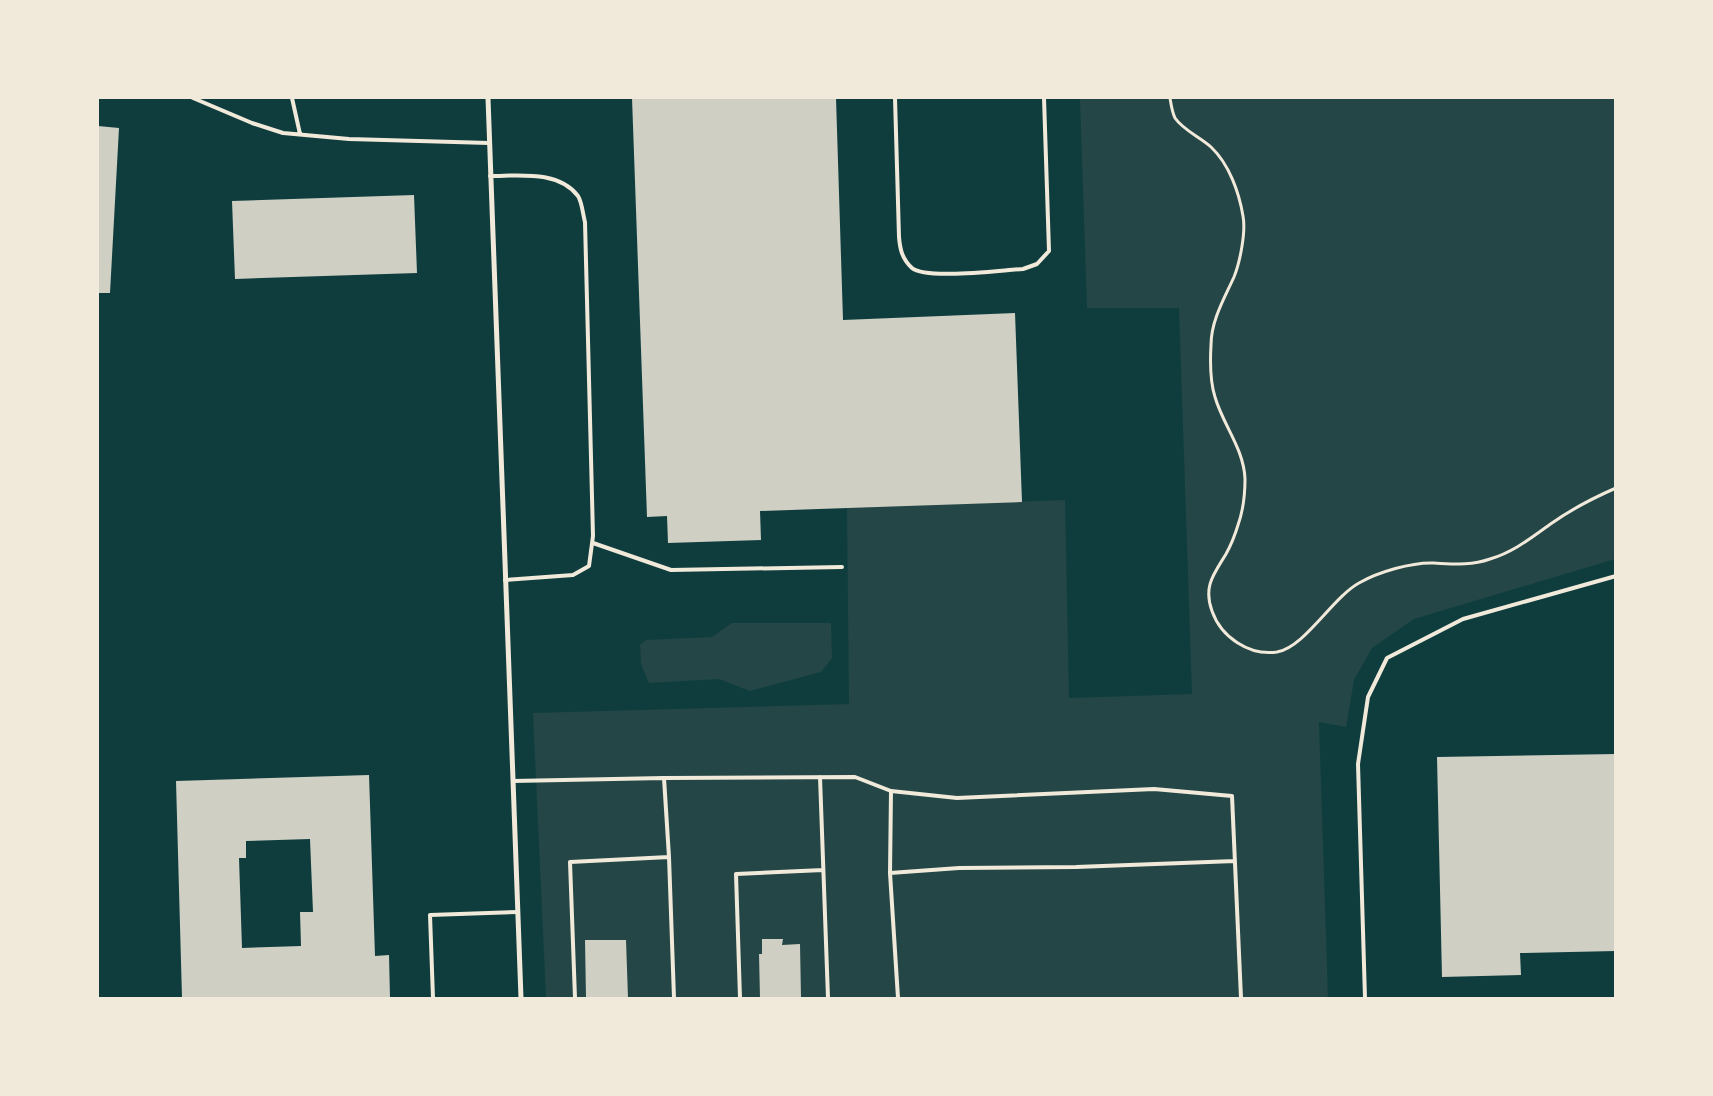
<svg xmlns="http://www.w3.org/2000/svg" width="1713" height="1096" font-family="'DejaVu Sans',sans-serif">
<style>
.green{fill:#244646}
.building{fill:#cfcfc3;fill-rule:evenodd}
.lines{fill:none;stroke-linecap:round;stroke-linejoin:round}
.path{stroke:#f1e9da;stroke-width:3}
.service{stroke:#f1e9da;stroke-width:4}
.minor{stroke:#f1e9da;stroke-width:5}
</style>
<rect width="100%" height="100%" fill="#0f3d3e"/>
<path class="green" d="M1080,98H1615V559L1414,619L1372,648L1354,680L1346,727L1319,722L1328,998H546L533,713L849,704L847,508L1065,500L1069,698L1192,694L1179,308H1087Z
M732,623H831L832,658L821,672L750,691L719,679L649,683L641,664L640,645L646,640L712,637Z"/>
<path class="building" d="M632,98H836L843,320L1015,313L1022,502L760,511L761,540L668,543L667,516L647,517Z
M98,126L119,128L110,293H98Z
M414,195L417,273L235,279L232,201Z
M1616,754V951L1520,953L1521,975L1442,977L1437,757Z
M369,775L375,956L389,955L390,998H182L176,781ZM310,839L313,912H300L301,946L242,948L239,858H246V841Z
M762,939H783L782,945L800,944L801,998H760L759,954H762Z
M585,940H626L628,998H586Z"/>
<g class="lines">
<path class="path" d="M1170,98C1171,104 1172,112 1175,118C1183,130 1200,137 1211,147C1229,164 1239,192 1243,216C1246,232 1240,262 1234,277C1224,299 1211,321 1211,345C1210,362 1210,381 1215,397C1223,425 1244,449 1245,479C1245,494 1243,511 1238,525C1235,535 1231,545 1226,554C1214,574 1203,586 1212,611C1221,637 1249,656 1277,652C1305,647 1332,598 1359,583C1378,572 1412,562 1434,563C1454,564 1470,566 1490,559C1514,552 1532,537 1552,523C1572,509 1593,498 1616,488"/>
<path class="service" d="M193,98L252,123L283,133L349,139L489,143
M292,98L300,134
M895,98L899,237C900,249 902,259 912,268C926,280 1002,270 1023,269L1037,264L1049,251L1044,98
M490,176C519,176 558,170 578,196C582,202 583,215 585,222L593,536L589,566L573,575L505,580
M593,543L671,570L842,567
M820,777L828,998
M664,778L855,777L891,791L957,798L1154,789L1232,796L1241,998
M513,781L664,778L669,857L570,862L575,998
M669,857L674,998
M890,873L891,791
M433,998L430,915L518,912
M740,998L736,874L823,870
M898,998L890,873L959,868L1076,867L1235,861
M1365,998L1358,764L1368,697L1387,658L1463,619L1616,576"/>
<path class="minor" d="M488,98L521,998"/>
</g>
<rect width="1713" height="1096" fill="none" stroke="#f1e9da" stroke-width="198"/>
</svg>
